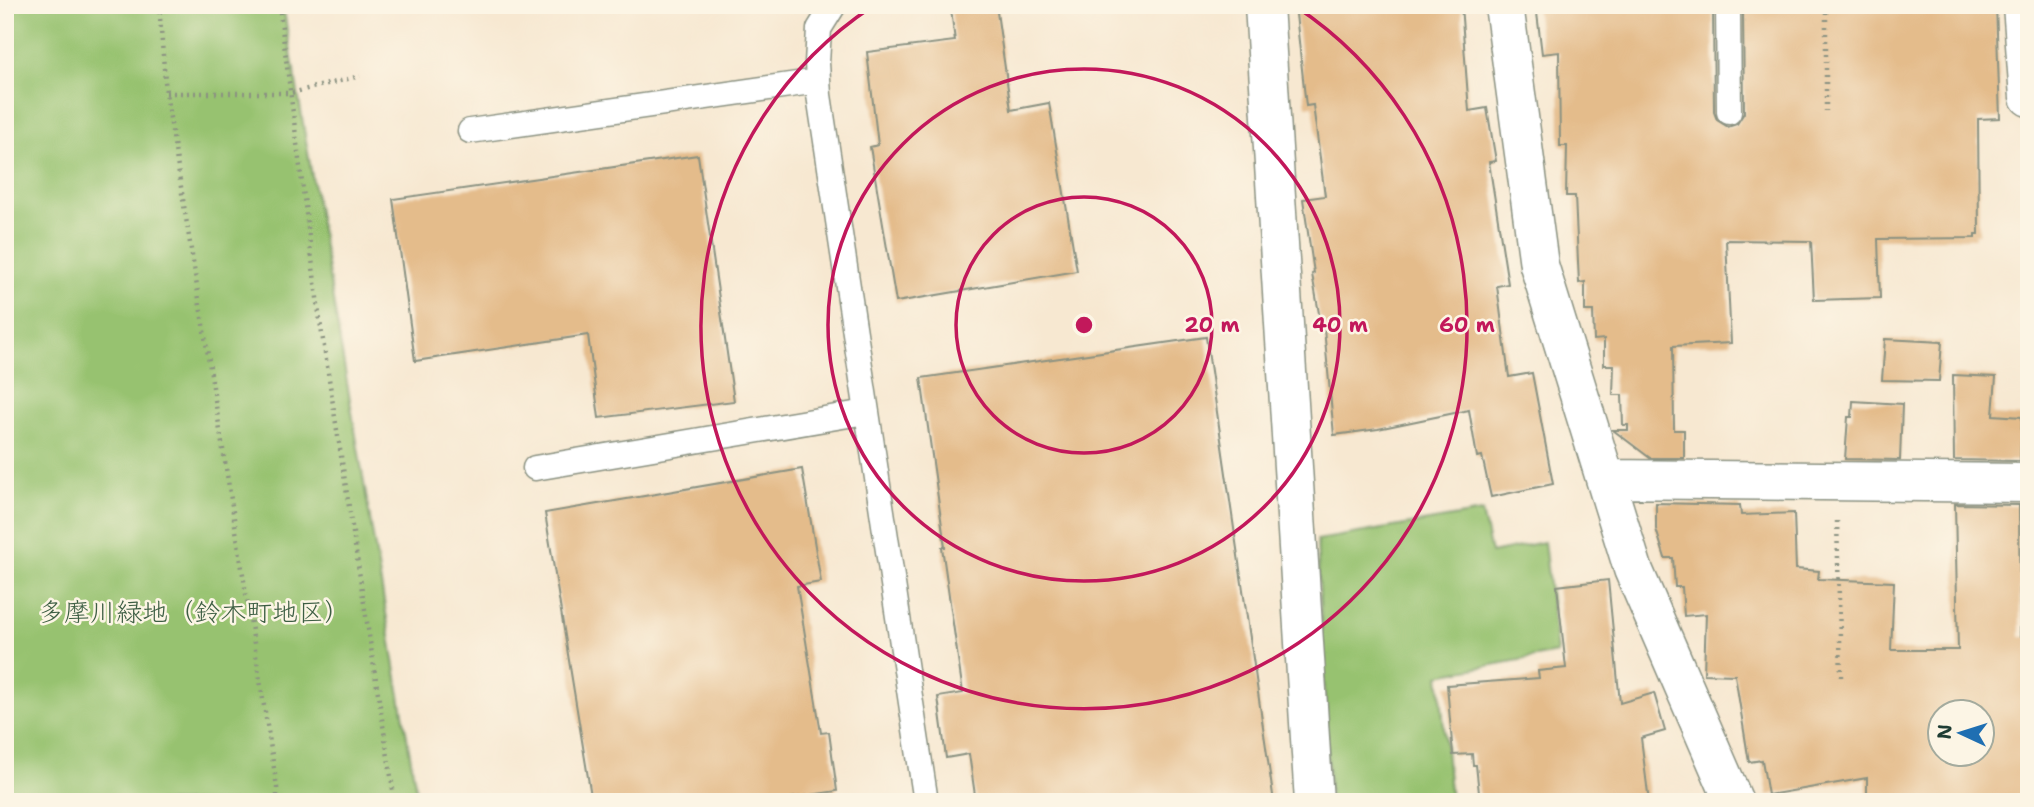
<svg xmlns="http://www.w3.org/2000/svg" width="2034" height="807" font-family="'Shantell Sans','Klee One',sans-serif">
<style>
.green{fill:#97c26f;stroke:#5b8052;stroke-width:2}
.building{fill:#e4bc8b;fill-rule:evenodd}
.lines{fill:none;stroke-linecap:round;stroke-linejoin:round}
.service-casing{stroke:#8b9282;stroke-width:27}
.minor-casing{stroke:#8b9282;stroke-width:41}
.path{stroke:#8b9282;stroke-width:4.5;stroke-dasharray:2 5;stroke-linecap:butt}
.service{stroke:#fff;stroke-width:24}
.minor{stroke:#fff;stroke-width:38}
.ring{fill:none;stroke:#c2185b;stroke-width:3.5}
.labels{text-anchor:middle;dominant-baseline:central;stroke-width:5;stroke-linejoin:round;paint-order:stroke}
.park-label{font-size:26px;fill:#3d5e43;stroke:#fcf5e5}
.centre{fill:#c2185b;stroke:#fcf5e5;stroke-width:3.5}
.ring-label{font-size:21px;text-anchor:middle;font-weight:bold;fill:#c2185b;stroke:#fcf5e5;stroke-width:5;stroke-linejoin:round;paint-order:stroke}
</style>
<rect width="100%" height="100%" fill="#fcf5e5"/>
<filter id="ink" filterUnits="userSpaceOnUse"><feTurbulence type="fractalNoise" baseFrequency=".0143" numOctaves="2"/><feDisplacementMap in="SourceGraphic" scale="14" xChannelSelector="R" yChannelSelector="G"/><feConvolveMatrix kernelMatrix="1 2 1 2 8 2 1 2 1" color-interpolation-filters="sRGB"/></filter>
<filter id="wash" filterUnits="userSpaceOnUse"><feTurbulence type="fractalNoise" baseFrequency=".00686" numOctaves="4" result="noise"/><feDisplacementMap in="SourceGraphic" scale="28" xChannelSelector="R" yChannelSelector="G"/><feGaussianBlur stdDeviation="1.57" result="paint"/><feColorMatrix in="noise" values="0 0 0 0 0 0 0 0 0 0 0 0 0 0 0 0 0 1.4 0 .05"/><feComposite in="paint" operator="in"/></filter>
<g filter="url(#wash)">
<rect width="100%" height="100%" fill="#f7e8d1"/>
<path class="green" d="M5,5H283L418,802H5Z
M1482,512L1491,553L1544,542L1557,653L1439,675L1451,802H1330L1317,540Z"/>
<g id="blocks">
<path class="building" d="M983,5H996L1011,110L1049,103L1077,271L896,302L870,147L878,145L867,52L955,41L951,10Z
M1295,5H1461L1469,111L1487,108L1496,161L1489,162L1508,284L1497,286L1509,377L1532,373L1553,484L1491,497L1482,456L1477,457L1469,410L1378,429L1334,435L1323,318L1320,319L1312,274L1314,273L1303,199L1325,196L1313,105L1306,106Z
M1536,5L1713,8L1714,112L1717,120L1728,127L1737,124L1744,113L1743,9H1746V5H1996L2000,118L1978,119L1979,234H1975V238L1878,239L1880,298L1814,300L1811,241L1726,240L1731,343L1673,346L1674,430H1684V458H1650L1613,430H1628V425H1623L1622,395H1613L1614,365H1604V339L1594,340L1593,311H1585V282L1579,283L1575,196H1566L1567,146H1560L1559,52L1542,54Z
M698,155L734,401L599,418L588,335L415,361L393,199Z
M1206,337L1274,802H976L969,754L946,758L938,697L963,693L942,547H945L921,378Z
M1885,339L1942,342L1939,381L1882,380Z
M1953,375L1996,377L1993,415L2022,417L2020,461L1954,460Z
M1853,401L1902,404L1900,460L1845,459L1848,417H1852Z
M802,469L821,582L797,586L821,733L829,732L837,791L790,798L791,802H592L545,513Z
M1656,503L1740,505L1741,515L1794,513L1796,569L1819,571L1818,579L1894,582L1891,650H1958L1955,504L2019,505L2020,637H2029V802H1867V778L1768,795L1762,760L1749,762L1735,675L1704,674L1706,614L1684,616L1682,587H1675L1673,558H1665L1656,529ZM1940,712H1982V754H1940Z
M1608,580L1620,703L1654,693L1665,731L1641,738L1649,802H1480L1476,765H1473L1472,754L1453,755L1447,685L1539,678L1538,671L1566,668L1557,586Z"/>
</g>
</g>
<g filter="url(#ink)">
<use href="#blocks" fill-opacity="0" stroke="#8b9282" stroke-width="2"/>
<g class="lines">
<g class="service-casing">
<path id="service" d="M834,5L819,29L817,63L819,95L926,802
M1728,5L1729,112
M470,131L818,81
M535,468L866,412"/>
</g>
<g class="minor-casing">
<path id="minor" d="M1264,5L1314,802
M1504,5L1539,265L1633,569L1734,802
M2022,5L2029,97
M1606,479L2029,483"/>
</g>
<path class="path" d="M159,5L166,93L277,787V802
M279,5L320,321L395,802
M1826,5V111
M166,93H291L360,76
M1837,521L1841,678"/>
<use href="#service" class="service"/>
<use href="#minor" class="minor"/>
</g>
</g>
<g class="ring">
<circle cx="1084" cy="325" r="128"/>
<circle cx="1084" cy="325" r="256"/>
<path d="M1295 6A383 383 0 1 1 873 6"/>
</g>
<g class="labels">
<g class="park-label">
<text x="194" y="611">多摩川緑地（鈴木町地区）</text>
</g>
</g>
<circle cx="1084" cy="325" r="10" class="centre"/>
<g class="ring-label">
<text x="1212" y="332">20 m</text>
<text x="1340" y="332">40 m</text>
<text x="1467" y="332">60 m</text>
</g>
<rect width="2034" height="807" fill="none" stroke="#fcf5e5" stroke-width="28"/>
<g transform="translate(1961 733) rotate(274)"><circle r="33" fill="#fcf5e5" stroke="#a4ab9e" stroke-width="2"/>
<path d="M0-5L12 26L0 18L-12 26Z" fill="#1f6fb2"/>
<text y="-10" font-size="19" font-weight="bold" text-anchor="middle" fill="#1f3d34">N</text>
</g>
</svg>
